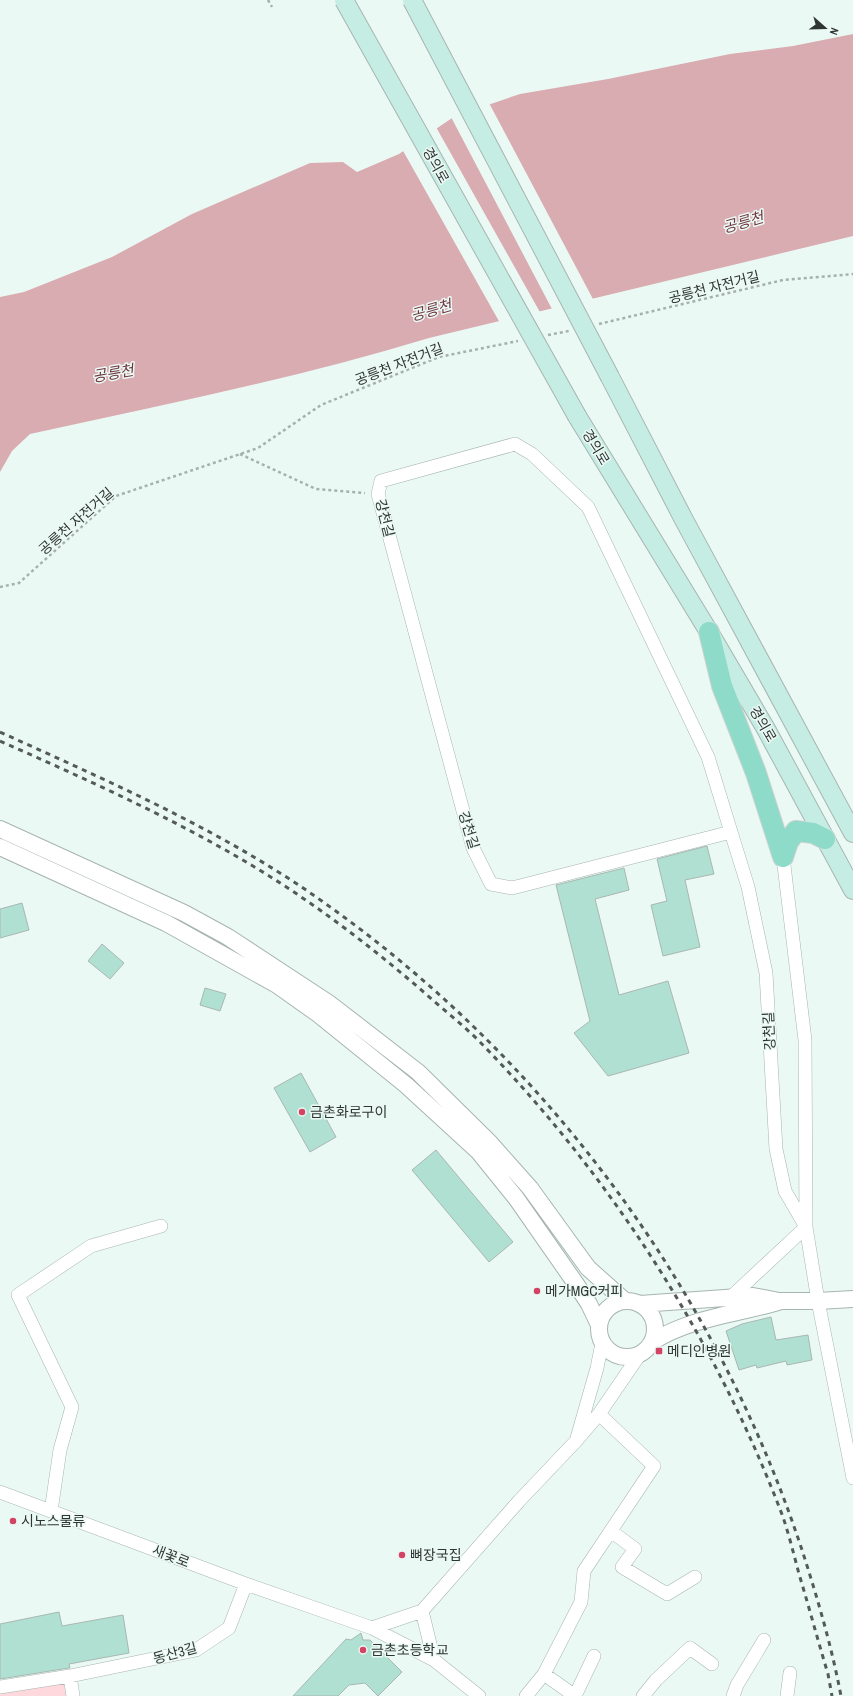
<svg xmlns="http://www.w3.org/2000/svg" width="853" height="1696" font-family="'Archivo Narrow','Noto Sans KR',sans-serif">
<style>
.green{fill:#fed8dc}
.water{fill:#d9acb1}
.pier{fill:#ebf9f4}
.building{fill:#b0e0d1;stroke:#a9b7b2}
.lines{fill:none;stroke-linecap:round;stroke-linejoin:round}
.minor-casing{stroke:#a7b5b0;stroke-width:14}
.tertiary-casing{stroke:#a7b5b0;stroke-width:18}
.secondary-casing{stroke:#a7b5b0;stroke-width:20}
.primary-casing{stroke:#d1d3d2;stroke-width:22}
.path{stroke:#a6b1ad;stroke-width:2.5;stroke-dasharray:3 3;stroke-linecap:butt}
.minor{stroke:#fff;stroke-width:13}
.tertiary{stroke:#fff;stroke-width:16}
.secondary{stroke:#c6ede4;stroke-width:18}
.primary{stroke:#8ddbc8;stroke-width:20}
.rail{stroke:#535a58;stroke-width:3;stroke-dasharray:5 5;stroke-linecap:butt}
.secondary-bridge-casing{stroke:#a7b5b0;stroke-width:20;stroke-linecap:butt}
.secondary-bridge{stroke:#c6ede4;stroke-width:18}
.poi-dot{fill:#d24364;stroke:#ebf9f4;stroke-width:1.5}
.labels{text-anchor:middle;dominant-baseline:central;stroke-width:3;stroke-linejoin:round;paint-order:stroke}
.street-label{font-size:14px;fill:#2f3533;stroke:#ebf9f4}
.poi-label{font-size:14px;fill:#2f3533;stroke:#ebf9f4;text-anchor:start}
.water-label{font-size:15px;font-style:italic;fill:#70353f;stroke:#ebf9f4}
</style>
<rect width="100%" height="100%" fill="#ebf9f4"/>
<path class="green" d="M64,1680L66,1696H0V1691Z"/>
<path class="water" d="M853,34V236L429,338C298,378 163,405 30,434L12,451L0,472V297L24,292L112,257L192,214L310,163L343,162L357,172L399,154L455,116L520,94L608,79L730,54L793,46Z"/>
<path class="pier" d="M489,103L594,301L553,311L451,117Z
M436,127L541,314L500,323L402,149Z"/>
<path class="building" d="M707,846L714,874L685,880L700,947L663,956L651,905L667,901L657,859Z
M624,868L629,890L595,899L619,995L668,981L689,1053L608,1076L574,1033L590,1021L556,885Z
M22,903L29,930L0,938V909Z
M102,944L124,963L110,979L88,961Z
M205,988L226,994L220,1011L200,1005Z
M301,1073L336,1137L310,1152L274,1088Z
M436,1150L513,1242L489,1262L412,1170Z
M771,1317L776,1340L808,1335L812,1360L787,1365L786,1361L757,1368L756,1365L739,1370L726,1331L742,1324Z
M59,1612L62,1626L123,1615L129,1653L69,1664L70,1668H69L0,1679V1624Z
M361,1633L363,1640H370L402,1672L378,1696L365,1683L349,1685L338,1696H293L346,1639L351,1640Z"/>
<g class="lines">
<g class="minor-casing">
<path id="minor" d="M731,832L708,757L588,507L532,454L515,444L381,481L378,494L473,848L491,884L512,888L731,832L748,887L766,973L776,1149L785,1191L806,1227L731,1297
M783,857L805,1040L806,1227L818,1301L853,1478
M577,1438L597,1368L602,1343
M0,1492L246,1584L372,1628L434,1660L479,1696
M51,1511L60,1450L72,1407L18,1295L91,1246L161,1226
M611,1531L635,1549L622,1567L667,1594L695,1577
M422,1611L434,1660
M372,1628L422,1611L519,1501L576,1441L599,1414L640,1354
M544,1674L575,1696
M70,1676L73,1696
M0,1687L70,1676L196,1650L229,1628L246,1584
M526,1696L544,1674L581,1602L584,1571L654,1466L599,1414
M575,1696L594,1656
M643,1696L656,1680L690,1648L712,1664
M733,1696L737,1685L764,1640
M787,1696L790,1673"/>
</g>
<g class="tertiary-casing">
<path id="tertiary" d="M0,829L184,913L228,937L330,1004L418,1072L490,1143L530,1188L588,1268L625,1301
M0,847L166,923L277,985L318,1014L406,1085L478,1151L516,1198L576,1284L589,1304L599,1325
M599 1329a28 28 0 1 1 56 0a28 28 0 1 1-56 0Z
M640,1304L753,1296L779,1301H818L853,1299
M652,1342C690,1318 736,1314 778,1302"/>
</g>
<g class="secondary-casing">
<path id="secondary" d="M610,377L683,518L853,833
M577,416L709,632L766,729L853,890"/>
</g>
<g class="primary-casing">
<path id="primary" d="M709,632L722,686L756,773L783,857
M783,857L788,842L796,831L813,833L825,839"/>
</g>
<path class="path" d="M268,0L272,7
M599,324L783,280L853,274
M548,335L569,331
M240,454L316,489L365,493
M0,587L19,583L116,496L258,448L321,405L439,357L518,341"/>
<use href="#minor" class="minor"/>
<use href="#tertiary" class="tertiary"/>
<use href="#secondary" class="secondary"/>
<use href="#primary" class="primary"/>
<path class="rail" d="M0,732C112,783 226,832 326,904C550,1063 718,1293 803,1553C818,1600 832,1648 841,1696
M0,741C81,777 164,814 241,859C310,899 375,949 435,1002C450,1015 465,1027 479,1041C611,1176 716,1340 783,1517C789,1535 794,1555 799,1574C809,1607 818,1641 828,1674L832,1696"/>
<g class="secondary-bridge-casing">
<path id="secondary-bridge" d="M344,0L577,416
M412,0L610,377"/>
</g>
<use href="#secondary-bridge" class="secondary-bridge"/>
</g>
<g class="poi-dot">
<circle cx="302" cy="1112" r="4"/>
<circle cx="537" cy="1291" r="4"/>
<rect x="655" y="1347" width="8" height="8" rx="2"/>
<circle cx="13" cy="1521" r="4"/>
<circle cx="402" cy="1555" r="4"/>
<circle cx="363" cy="1650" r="4"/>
</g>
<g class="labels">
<g class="street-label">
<text transform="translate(436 165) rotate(61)">경의로</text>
<text transform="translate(714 287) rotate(-14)">공릉천 자전거길</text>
<text transform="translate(399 364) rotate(-21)">공릉천 자전거길</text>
<text transform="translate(596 447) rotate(59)">경의로</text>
<text transform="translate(385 518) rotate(76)">강천길</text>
<text transform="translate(76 521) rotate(-41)">공릉천 자전거길</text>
<text transform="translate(763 724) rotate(60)">경의로</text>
<text transform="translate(469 830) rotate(73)">강천길</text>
<text transform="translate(769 1031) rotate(-93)">강천길</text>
<text transform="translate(171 1556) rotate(21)">새꽃로</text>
<text transform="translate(175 1653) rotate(-15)">동산3길</text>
</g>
<g class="poi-label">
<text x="310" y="1112">금촌화로구이</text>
<text x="545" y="1291">메가MGC커피</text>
<text x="667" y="1351">메디인병원</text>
<text x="21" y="1521">시노스물류</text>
<text x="410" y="1555">뼈장국집</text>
<text x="371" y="1650">금촌초등학교</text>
</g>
<g class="water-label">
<text transform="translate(743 222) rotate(-16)">공릉천</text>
<text transform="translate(431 310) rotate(-16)">공릉천</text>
<text transform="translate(113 373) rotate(-10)">공릉천</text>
</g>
</g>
<g transform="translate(825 28) rotate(110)" stroke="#ebf9f4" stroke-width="3" paint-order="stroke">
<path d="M0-3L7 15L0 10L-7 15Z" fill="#2f3533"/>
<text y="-6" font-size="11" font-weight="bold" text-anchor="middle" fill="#2f3533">N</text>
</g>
</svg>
